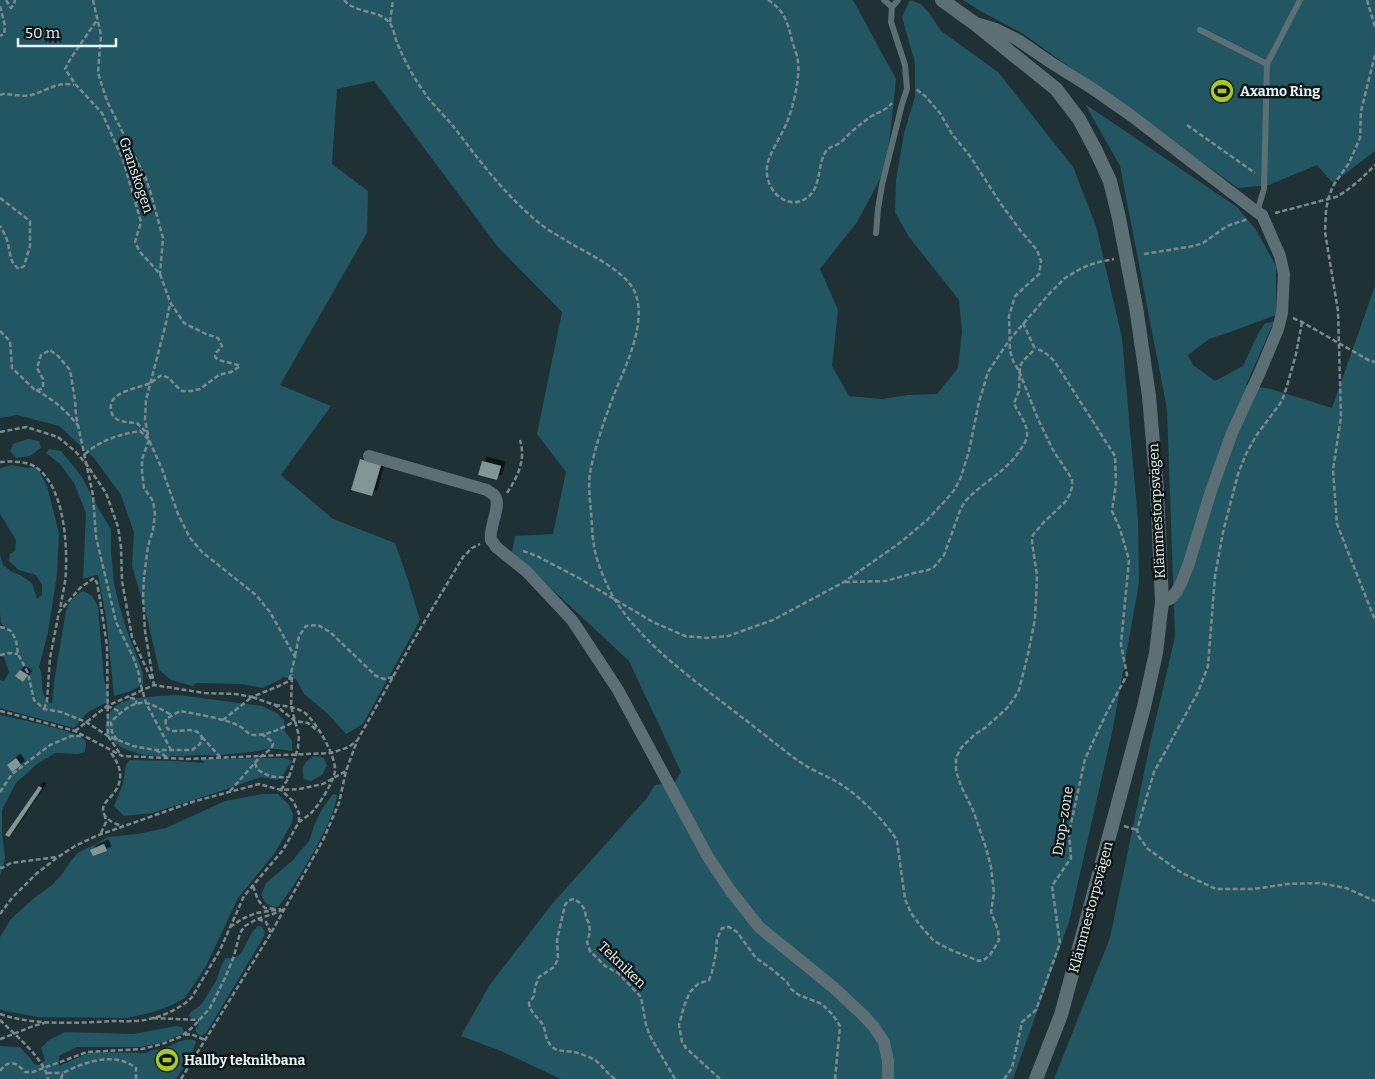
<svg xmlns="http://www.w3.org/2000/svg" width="1375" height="1079" font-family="Bitter,serif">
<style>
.green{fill:#215662}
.building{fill:#819695;filter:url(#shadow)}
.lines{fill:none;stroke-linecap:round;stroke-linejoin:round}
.path{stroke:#7c8a8d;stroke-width:2.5;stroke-dasharray:5 2.5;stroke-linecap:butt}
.service{stroke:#5c6f74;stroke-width:6}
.minor{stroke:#5c6f74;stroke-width:12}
.tertiary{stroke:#5c6f74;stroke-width:14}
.labels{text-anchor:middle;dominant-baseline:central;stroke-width:5;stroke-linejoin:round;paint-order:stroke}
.poi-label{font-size:14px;font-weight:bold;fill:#e7f2f4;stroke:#101719;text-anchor:start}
.street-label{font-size:14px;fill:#e7f2f4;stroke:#101719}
</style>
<defs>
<filter id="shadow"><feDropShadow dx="4.5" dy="-4.5" stdDeviation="0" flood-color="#0009"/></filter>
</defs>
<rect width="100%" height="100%" fill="#203135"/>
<path class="green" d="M0,0H853L896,79L891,127L885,170L857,222L820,269L838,310L832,366L849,396L882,399L908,395L937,394L958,368L962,332L959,300L909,237L895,212L896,180L904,133L915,97V63L902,17L910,0L921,4L930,14L941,31L998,72L1073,167L1096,226L1122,338L1138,521L1139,583L1113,728L1069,922L1013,1079H561L501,1051L461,1036L489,986L535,926L552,904L647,798L655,785L675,782L681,772L629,661L512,552L515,536L553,534L566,472L537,434L562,312L498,247L374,81L337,89L332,164L368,191L367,233L280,385L331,406L281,475L333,519L395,543L407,577L420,620L363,724L346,734L327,713L304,694L296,679L283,677L281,679L263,688L242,684L196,683L193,686L171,680L159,670L146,613L132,566L134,533L121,495L94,458L59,426L17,415L0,418Z
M963,0H1375V151L1333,183L1317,165L1269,185L1238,188L1022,33L982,12Z
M1085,104L1237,207L1256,230L1276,266V315L1233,331L1209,339L1188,355L1193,365L1215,381L1243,366L1258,334L1265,323L1274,322L1271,328L1246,385L1271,389L1332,408L1375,286V1079H1054L1110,938L1150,744L1175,637L1167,409L1120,166Z
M28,439L39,441L41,448L30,456L16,458L10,451L13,444Z
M49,449L61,451L82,477L98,508L111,529V551L114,584L119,604L126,628L143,673V684L131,691L114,696L106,617L98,575L92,576L83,579L86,513L74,483L60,464L46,453Z
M12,465L27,468L37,467L47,486L59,533L57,575L48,632L39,667C46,681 36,693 52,704L54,682L66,611C69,602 75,594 84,591L92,596L98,606L104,680L109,695L108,702L88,712L74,728L0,708V680L4,681L9,672L4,657L0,656V625L10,632L1,623L0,614V555L3,565L12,572L20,575L32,583L37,599L42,595V585L36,575L19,570L9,561L10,554L15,551L16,540L0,514V468Z
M179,695L262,706L277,713L284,720L285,731L292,741V751C284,750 274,748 266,749C261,750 256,752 251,752C241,753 231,754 221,755C213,756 205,755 198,755C179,756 159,758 141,754C122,750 96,737 109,715C111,710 116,705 122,702C140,696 160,696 179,695Z
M0,715C13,718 79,731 85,740C87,744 85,748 85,752L78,754L55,753L37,764L16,783L2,810V833L5,858L0,876Z
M314,756L321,757L324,758L327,766L322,775L311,781L304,779C301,767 303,763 314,756Z
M283,758L291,760V762L283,775L277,780L261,777L218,792L152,813L124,816L114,806L123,784L126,765L129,760L174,761L205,763L200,759Z
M262,794H278L289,805L293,814L292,823L274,854L238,898L205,968L185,998L172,1005L154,1012L126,1018L38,1017L5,1011L0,1009V937L11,919L34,898L52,885L62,874L70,862L78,853L108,837L137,834L166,828L225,801Z
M333,794L337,795C335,820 295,887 278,907C268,907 265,903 261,895L266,883L292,861L309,841L314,826L322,809Z
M258,926L262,927L265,932L263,938L206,1033L201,1036L196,1032V1028L199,1025L196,1019L188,1016L192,1011L201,1005L216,981L222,964L226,958C229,958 235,958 238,956C244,953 249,933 258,926Z
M176,1026L182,1027L184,1031L182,1034L163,1042L141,1047H77L59,1056V1066L91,1052L147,1053C151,1049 156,1050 162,1049C173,1046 184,1036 196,1041L191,1056L176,1079H0V1046L20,1047L31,1059L34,1064L39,1065L45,1060L41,1048L49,1040L65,1032L134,1034Z"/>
<path class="building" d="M360,459L381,465L372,496L351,490Z
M482,461L501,466L497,480L478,475Z
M20,670L28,675L23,682L15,676Z
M16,758L21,765L12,772L7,765Z
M39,786L42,788L9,837L5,835Z
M104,844L107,851L93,856L90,850Z"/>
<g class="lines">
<path class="path" d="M6,0L11,8L14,4L15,0
M93,0L101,35L98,73L107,101L144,175L137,206
M344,0C356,14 377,9 389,22C393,26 395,37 397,43C404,59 413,77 424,92C432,104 444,115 453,126C477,157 500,189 530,215C539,224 551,232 562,238C583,252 628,270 636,295C646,325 626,365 615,392C605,418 595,446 590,473C588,486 590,499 591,512C592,523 592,535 594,546C596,561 608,590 617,603C649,650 696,681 740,716C754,726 767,737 780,747C788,753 795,759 803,764C815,772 830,777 842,785C858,795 889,825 897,841L905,899L911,913L919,924L934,941L951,950L979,961L985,959L990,955L995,947L999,940L998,930L991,912L994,893L991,867L986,848L973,810L961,786L956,771V758L961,748L974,735L985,728L1006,709L1013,700L1019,690L1028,654L1035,619L1037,576L1032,542L1033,535L1043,523L1065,502L1070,494L1072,487V479L1053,450L1038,419L1019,371L1013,361L1010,351L1009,316L1015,296L1039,274L1041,261L1037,250L1020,230L1001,204L970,156L952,134L940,113L925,96L916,89
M768,0C786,11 788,25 793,44C795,50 798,57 798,63C800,78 793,108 787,122C782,135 768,155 767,167C764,189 787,213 808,197C822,187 817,159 828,149C832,146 835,146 838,144C841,143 844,139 847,136C854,129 862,123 870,117C880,111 884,112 892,103
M1367,0L1375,27
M0,6L5,26L4,34L0,36
M390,22L393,0
M1375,55L1361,111L1360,138L1349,163L1333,186L1328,199L1326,211L1325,232L1338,311L1341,417L1333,470L1337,524L1375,620
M0,95L3,94C11,94 23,97 31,95C47,91 57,81 74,85
M1187,125L1255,173
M145,176L151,194L163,238L160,274
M0,198L30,221V246L24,266L19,269C9,261 11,256 8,244C7,238 3,231 0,226
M1275,213L1336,197C1351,189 1363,177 1375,165
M1144,254L1194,246L1203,243L1227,226L1248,219
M1293,318L1302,322L1370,361L1375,362
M1302,322L1296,354L1287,386L1282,401L1256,436L1246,454L1238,474L1223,532L1215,576L1208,666L1198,692L1154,772L1137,830L1139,837L1148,849L1182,873L1216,889H1254L1287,884L1319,883L1346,888L1375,901
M1023,323L1035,349
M0,331L10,341L12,368L35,390H38L43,388V379L37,368L41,355L50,350L58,356L70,370L75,400L76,416L93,495L96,537L116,622L134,659L139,674L140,682L146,703L171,750
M36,390C55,401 66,410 79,427
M0,432L26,427L58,437L76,452L87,465L106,493L118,527L121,547L122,581L132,637L152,681
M148,435L145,420L146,400L165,327L170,304
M149,440L142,459V472L144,488L153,501L155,514L153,530L148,546L144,577L143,598L145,631L154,685
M85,454C102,439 119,435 140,431L148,439
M0,462C11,461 28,461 37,468C63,487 67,539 66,568C66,582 62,596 60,610
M507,493C518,476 526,460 520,440
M523,551L537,556L577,577L653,622L685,636L707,638L728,636L773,620L844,582L901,542L927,520L946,500L955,489L961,477L969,451L979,402L988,372L1010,339L1050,293L1065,278L1080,269L1089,265L1099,262L1114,259
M845,582L886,581L914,573L928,570L934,567L944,555L961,508L964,503C980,483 1006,473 1020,450C1023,446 1027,440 1027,435C1028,424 1018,413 1014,403L1019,391L1020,366L1023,361L1035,349
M0,627L5,628L11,631L16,640L18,654L28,673L34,700L44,709L61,712L86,722L108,736L133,746L155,750H192L200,744L202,737C200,734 198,732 195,731C187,727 162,739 166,719L180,711C196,714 228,719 241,727C246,730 248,735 254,735C269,735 283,728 295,721
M0,655L9,653L18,654
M295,656L299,636L306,626L318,625L330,632L376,676L384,679L393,677
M130,698L136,699V704
M275,705C286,706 296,707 305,713C317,723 336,756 335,771C334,781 319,805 312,812C308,816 303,819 299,822
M107,706L121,712
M44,709L47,701L50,658L59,612L80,588L94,578L97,583L100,600L107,646L108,736L121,755
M0,711L20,716L75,731L122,756L188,759L331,753L349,747L356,741
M223,720L252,697L275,705L295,721L308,723L318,731
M75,731L107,706L154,685L204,693L236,694L252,697L279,686L289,681L295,657L270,612L256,595L202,552L190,538L178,514L162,469L145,431L137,423C127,422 114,423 111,411C107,390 140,389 152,382C155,380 158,377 162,375L169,378L175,385L182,391H191L200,389L219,375L231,372L240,366C232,362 221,363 215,357L216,353L222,346L218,338L206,334L184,323L170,302L160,274L140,252L135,242L141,222L123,160L102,113L76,85L65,69L71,58L97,20
M202,737L221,758
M117,740L112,732L111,722C120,713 132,701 146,703C153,704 165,712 172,715
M156,750L168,758
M111,753C121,766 124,779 114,793C111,797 106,801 104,805C99,817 114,824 123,826
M255,763L257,769C268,777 276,778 289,777
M281,790L289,777L298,748L299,736L291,706L292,674
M230,791L260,757L271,749L273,744L270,740L262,734
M0,792L12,774L50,745L71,736H83
M1124,826L1137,830
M101,833L106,822L105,816
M0,867L2,868L11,863L57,857
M253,886L258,900L265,908L276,909
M0,914L12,898L36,874L58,857L75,846L96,836L192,802L259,784L281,790L299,789L323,784L346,771
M258,919L266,922L271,933
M230,927L242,919L256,913L281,909
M0,1014C36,1026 76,1023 114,1021C125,1021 138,1022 149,1019C162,1017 183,1007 192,997L220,950L244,896L283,850L299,822V813L293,801L281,790
M153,1018L199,1020
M0,1020C15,1035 44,1058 48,1079
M185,1035L191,1034L205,1040
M0,1039C15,1034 28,1027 44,1023
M0,1071C9,1059 16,1062 25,1072H33L87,1052L142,1049L162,1044L180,1037L193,1027L210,1008L225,978L234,956L240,933L245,926L257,919L273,914L284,909
M47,1073H63
M61,1079L63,1073C84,1062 115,1051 136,1068V1079
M181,1079L271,933L323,840L339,803L346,771L357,741L413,641L463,557L472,548L480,544
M615,1079C607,1074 602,1065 595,1060C592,1058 577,1052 573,1052C564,1050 555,1053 549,1043C545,1038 546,1031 543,1025C538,1017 530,1013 529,1003L534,996L535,987L539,977L554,967L558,959L557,940L565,905C567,902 569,900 574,899L580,903L585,910L586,918L589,923L590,932L587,942L590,951L605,966L618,973L641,997L646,1025L650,1036L675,1079
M720,1079L686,1048L682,1042L679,1025L684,1006L690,992L698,984L709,980L712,972L716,953L717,939L722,928L729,927L737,932L756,958L773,970L787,982L791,989L799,995L822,1004L833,1015L840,1026L835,1079
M1004,1079L1012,1068L1022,1022L1036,1010L1060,943L1052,886L1071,858L1069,833L1085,759L1106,714L1127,675L1121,644L1129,560L1120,529L1112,511L1116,484L1115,456L1055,362C1049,356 1044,350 1035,349"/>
<path class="service" d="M884,0L892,7
M1200,30L1267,64
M1257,212L1264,189L1267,64L1300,0
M876,233L878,209L882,185L902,104L907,89L905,65L891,22L892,7L898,0"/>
<path class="minor" d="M976,23L996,29L1018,40L1050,62L1093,89L1129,114L1257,212L1262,215L1280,256L1284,274L1282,313L1278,329L1260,372L1232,433L1211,491L1189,563L1182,581L1177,591L1170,599L1162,602
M369,456L487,490C489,492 492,493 494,495C503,504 488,528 491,540C492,541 495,545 496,547L526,571L572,620L618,690L708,857L730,890L759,927L833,987L864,1016L874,1027L884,1042L888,1061V1079"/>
<path class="tertiary" d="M942,0L974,23L1056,89L1079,119L1095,149L1110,181L1119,218L1136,307L1149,396L1157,490L1162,602L1156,653L1144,707L1061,1015L1036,1079"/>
</g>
<defs>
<g id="stadium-disc" transform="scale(1.25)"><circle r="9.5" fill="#a5c822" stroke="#101719"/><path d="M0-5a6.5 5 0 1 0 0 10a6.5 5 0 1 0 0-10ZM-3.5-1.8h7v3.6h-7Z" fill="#111"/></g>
</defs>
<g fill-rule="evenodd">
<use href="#stadium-disc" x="1222" y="91"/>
<use href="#stadium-disc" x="167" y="1060"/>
</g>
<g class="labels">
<g class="poi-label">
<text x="1240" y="91">Axamo Ring</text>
<text x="184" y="1060">Hallby teknikbana</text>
</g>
<g class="street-label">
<text transform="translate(136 175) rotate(71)">Granskogen</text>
<text transform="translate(1157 511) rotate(-93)">Klämmestorpsvägen</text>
<text transform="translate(1063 821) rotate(-81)">Drop-zone</text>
<text transform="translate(1091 907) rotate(-75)">Klämmestorpsvägen</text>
<text transform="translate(622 965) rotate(44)">Tekniken</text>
</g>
</g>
<path d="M18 38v8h98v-8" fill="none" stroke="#e7f2f4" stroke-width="2.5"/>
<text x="25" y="38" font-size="15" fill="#e7f2f4" stroke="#101719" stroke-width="4" paint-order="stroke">50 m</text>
</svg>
